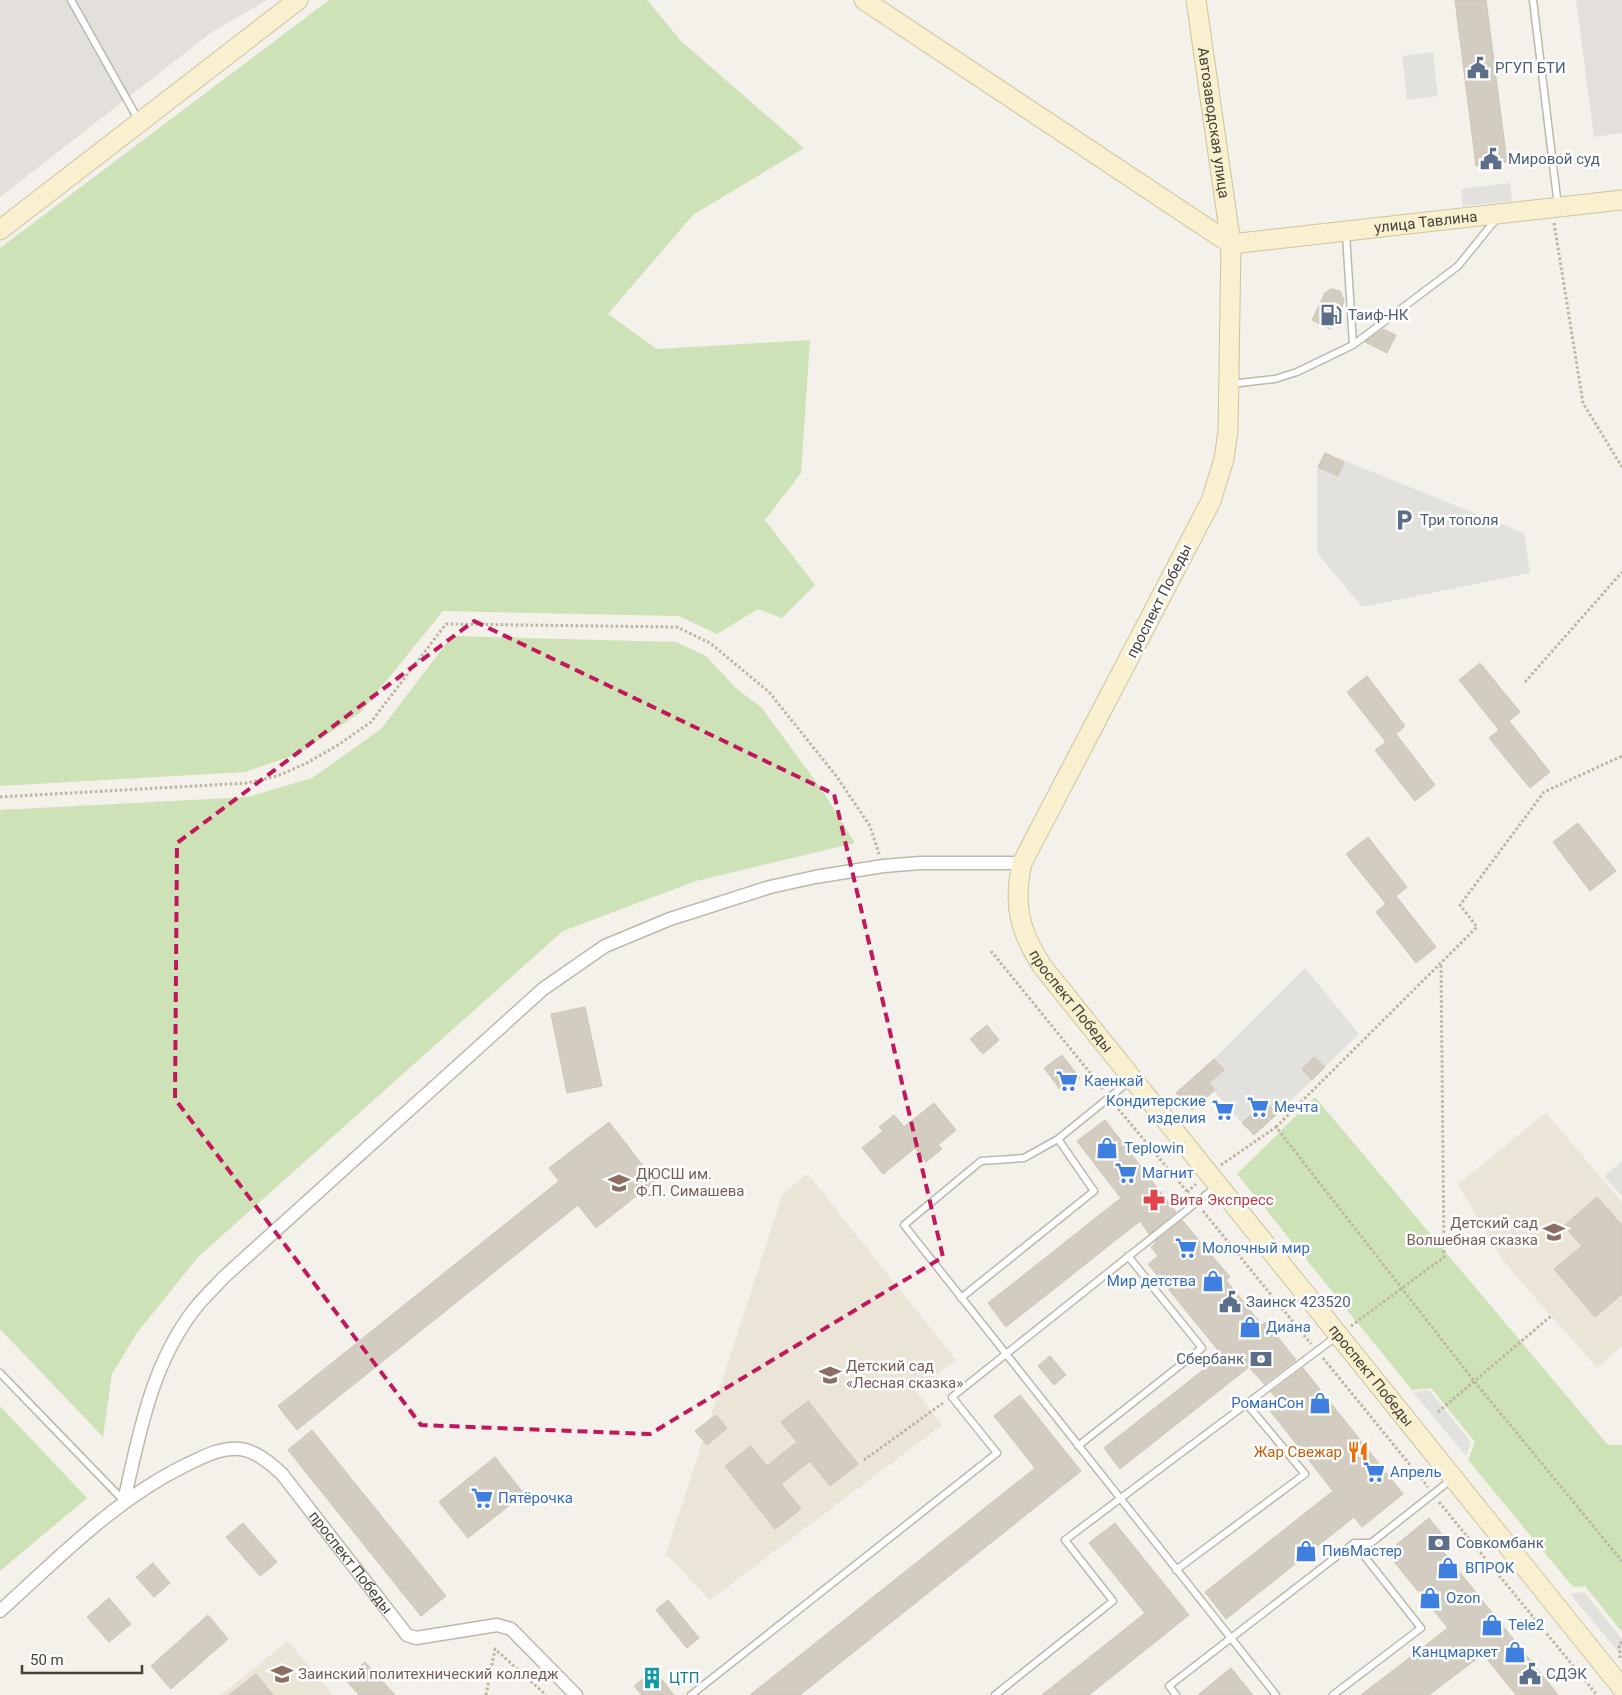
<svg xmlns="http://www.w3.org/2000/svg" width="1622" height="1695" font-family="Roboto,sans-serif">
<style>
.industrial{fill:#e3e0db}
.education{fill:#eae5d6}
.green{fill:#cee2b8}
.parking{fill:#e2e1de}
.building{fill:#d3cdc1;stroke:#cdc5b5}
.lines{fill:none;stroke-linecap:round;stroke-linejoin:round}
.lane-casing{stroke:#bdb8ae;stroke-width:9}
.street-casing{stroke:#bdb8ae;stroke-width:15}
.secondary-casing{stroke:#cdc39f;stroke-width:21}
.path{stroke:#bdb4a1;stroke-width:3;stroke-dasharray:2.5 2.5;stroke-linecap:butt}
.lane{stroke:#fff;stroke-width:6}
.street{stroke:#fff;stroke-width:12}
.secondary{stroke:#f8f0cf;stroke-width:19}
.marked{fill:none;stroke:#c2185b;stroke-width:4;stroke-dasharray:10 6;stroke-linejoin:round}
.labels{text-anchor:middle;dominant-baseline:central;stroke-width:5;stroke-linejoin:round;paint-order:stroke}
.service-label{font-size:15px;fill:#4e5e75;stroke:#fff;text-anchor:start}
.street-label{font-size:15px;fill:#464139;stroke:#fff}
.shop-label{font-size:15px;fill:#366cbe;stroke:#fff;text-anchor:start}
.education-label{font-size:15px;fill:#785e54;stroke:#fff;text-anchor:start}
.health-label{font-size:15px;fill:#be3a42;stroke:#fff;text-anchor:start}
.food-label{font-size:15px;fill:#c56008;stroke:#fff;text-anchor:end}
.culture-label{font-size:15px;fill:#0d838f;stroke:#fff;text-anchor:start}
</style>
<rect width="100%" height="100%" fill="#f3f1ea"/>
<path class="industrial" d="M0,0H267L212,32L0,197Z
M1576,0H1622V133L1594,137Z"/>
<path class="education" d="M1546,1113L1622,1202V1346L1597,1368L1503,1261L1458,1184Z
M808,1174L956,1360L916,1391L942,1425L710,1600L666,1554L783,1193Z
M288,1641L333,1695H221Z"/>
<path class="green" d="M329,0H647L681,41L804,148L693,215L608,314L657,349L810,340L801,473L765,520L815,585L782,618L758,609L717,634L679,616L443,611L361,712L298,754L245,772L0,786V248Z
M452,636L676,642L706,656L737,689L761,707L822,790L855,843L696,881L563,931L198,1257L137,1333L112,1374L103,1437L0,1329V810L248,797L312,778L381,729Z
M1315,1097L1608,1445H1622V1632L1585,1586L1573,1587L1468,1460L1475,1442L1431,1388L1412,1390L1237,1174Z
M0,1406L87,1498L0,1571Z"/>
<path class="parking" d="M1433,52L1438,96L1407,100L1402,56Z
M1510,183L1512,201L1463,206L1461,189Z
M1325,453L1524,533L1530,573L1362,607L1317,553V469Z
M1305,968L1359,1034L1325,1067L1314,1057L1302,1069L1312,1080L1277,1114L1265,1101L1242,1123L1208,1084L1224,1070L1214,1059Z
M1622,1161V1197L1604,1176Z
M1429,1390L1471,1442L1466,1456L1413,1392Z
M1584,1592L1622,1639V1656L1570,1594Z"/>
<path class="building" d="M1455,0H1486L1507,162L1476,166Z
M1331,289L1340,291L1344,300L1338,322L1334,320L1330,329L1312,320L1325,293Z
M1383,329L1396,335L1387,353L1365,342Z
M1325,453L1344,462L1338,476L1318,467Z
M1480,663L1520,712L1509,721L1550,772L1530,788L1489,738L1499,730L1459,680Z
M1367,676L1405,726L1396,734L1435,785L1415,801L1375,750L1386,742L1347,692Z
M1578,823L1616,871L1590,891L1553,842Z
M1368,837L1407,887L1396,896L1436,947L1416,963L1376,912L1386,904L1346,854Z
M585,1007L602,1086L567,1093L551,1014Z
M987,1025L999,1040L983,1054L970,1039Z
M1062,1055L1080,1078L1062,1092L1044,1068Z
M1314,1057L1325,1067L1312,1080L1302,1069Z
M1214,1059L1224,1070L1209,1083L1215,1090L1192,1110L1176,1093Z
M1265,1101L1277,1114L1254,1135L1242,1123Z
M934,1103L956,1130L938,1145L942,1149L926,1162L915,1148L883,1174L862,1148L883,1131L879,1127L894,1115L904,1127Z
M1105,1120L1176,1212L1149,1234L1140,1221L1006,1327L988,1303L1121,1198L1077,1141Z
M609,1122L655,1181L596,1228L578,1205L297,1430L278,1406L559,1181L549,1168Z
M1597,1197L1622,1225V1294L1595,1317L1554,1269L1582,1246L1564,1226Z
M1182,1220L1230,1277L1226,1280L1262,1325L1266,1322L1296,1360L1264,1384L1249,1367L1120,1469L1104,1448L1222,1355L1148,1264L1158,1256L1151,1247L1156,1243L1155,1242Z
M1050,1356L1066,1375L1054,1385L1038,1366Z
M1303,1368L1403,1494L1362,1527L1354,1517L1226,1619L1205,1592L1333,1491L1268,1408L1278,1400L1271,1392Z
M1020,1395L1081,1471L800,1695H750L1035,1468L994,1416Z
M808,1401L858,1464L830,1486L810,1461L781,1484L801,1509L775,1529L725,1466L751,1446L767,1466L797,1442L781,1422Z
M716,1415L727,1428L707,1445L695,1431Z
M312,1430L446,1596L421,1616L288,1450Z
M495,1457L524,1494L468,1538L439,1502Z
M1429,1518L1450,1544L1442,1550L1558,1695H1516L1483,1654L1429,1695H1361L1448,1628L1391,1558L1400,1550L1396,1545Z
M243,1523L277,1562L260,1576L226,1537Z
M1115,1523L1189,1615L1089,1695H1042L1145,1613L1089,1543Z
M153,1563L170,1583L154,1597L136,1577Z
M109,1598L131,1624L109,1642L87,1617Z
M668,1600L699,1638L687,1648L656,1610Z
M208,1615L228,1639L171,1689L151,1666Z
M365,1662L395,1695H359L345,1679Z
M1231,1668L1253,1695H1198Z
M654,1670L674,1695H642L634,1686Z
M256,1674L273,1695H229Z"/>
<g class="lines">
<g class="lane-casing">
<path id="lane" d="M71,0L139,121
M1533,0L1558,206
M1346,234L1353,345
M1231,384L1275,379L1297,372L1353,345L1458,266L1497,218
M1132,1079L1058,1139L1024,1158L981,1161L904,1225L1276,1695
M961,1298L1094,1191L1058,1139
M0,1373L124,1501
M1078,1446L1202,1348L1128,1256
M1176,1570L1305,1474L1246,1403
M691,1695L997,1453L952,1397L1217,1186
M995,1695L1113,1601L1065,1540L1337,1336
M1176,1695L1169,1686L1354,1543H1371L1452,1479
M1333,1695L1421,1628L1354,1543"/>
</g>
<g class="street-casing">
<g id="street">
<path d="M124,1501C139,1435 151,1366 193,1311C202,1299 214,1288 224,1277L543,989L605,946L670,919L770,887L815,877L883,866L920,863H1022"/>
<path id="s1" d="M0,1611C59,1558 114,1500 186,1465C203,1457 220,1447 240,1449C256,1451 270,1463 282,1474L407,1635L416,1638L497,1625L511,1629L576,1695"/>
</g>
</g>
<g class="secondary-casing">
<g id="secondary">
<path d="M864,0L1231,244"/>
<path id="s2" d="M1196,0L1231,244L1228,431L1224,459L1211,501L1022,863C1013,905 1019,930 1042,966L1622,1688"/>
<path d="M0,230L298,0"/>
<path id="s3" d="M1231,244L1622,200"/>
</g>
</g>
<path class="path" d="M1554,223L1583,403L1622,467
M1525,682L1622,572
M0,797L247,783L277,776L305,764L338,745L371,722L446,624L677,627L710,643L769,692L837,777L870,826L879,854
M991,951L1104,1090
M1115,1105L1189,1194
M1276,1127L1477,927L1460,905L1544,792L1622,756
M1221,1165L1276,1127L1474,1381L1622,1561
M1187,1192L1196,1184
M1203,1211L1311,1344
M1351,1326L1444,1257L1441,964
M1323,1358L1428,1487
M1438,1412L1551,1316
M864,1460L943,1403
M1439,1502L1597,1695
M1620,1658L1619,1644L1622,1642
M486,1695L495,1649L546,1695"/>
<use href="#lane" class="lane"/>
<use href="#street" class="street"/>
<use href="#secondary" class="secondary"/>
</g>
<path class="marked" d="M474,621L834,794L943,1257L650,1434L421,1425L175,1099L177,843Z"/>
<defs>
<g id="civic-bare" transform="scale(1.725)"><path d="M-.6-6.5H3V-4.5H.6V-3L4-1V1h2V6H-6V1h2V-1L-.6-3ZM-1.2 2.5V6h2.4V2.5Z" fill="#5c6f8a" stroke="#fff" stroke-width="2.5" paint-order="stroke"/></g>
<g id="fuel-bare" transform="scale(1.725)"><path d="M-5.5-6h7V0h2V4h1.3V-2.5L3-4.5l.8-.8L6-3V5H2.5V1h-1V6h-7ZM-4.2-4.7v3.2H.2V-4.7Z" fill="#5c6f8a" stroke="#fff" stroke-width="2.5" paint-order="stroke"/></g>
<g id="parking-bare" transform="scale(1.725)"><path d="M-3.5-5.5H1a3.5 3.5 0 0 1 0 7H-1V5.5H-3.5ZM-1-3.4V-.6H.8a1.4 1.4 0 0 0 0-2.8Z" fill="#5c6f8a" stroke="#fff" stroke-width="2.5" paint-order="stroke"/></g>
<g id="supermarket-bare" transform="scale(1.725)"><path d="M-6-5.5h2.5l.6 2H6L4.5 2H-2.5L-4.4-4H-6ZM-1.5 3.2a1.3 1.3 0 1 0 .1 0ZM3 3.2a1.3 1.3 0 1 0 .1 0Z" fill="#3f7fe0" stroke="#fff" stroke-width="2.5" paint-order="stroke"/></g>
<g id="shop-bare" transform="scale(1.725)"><path d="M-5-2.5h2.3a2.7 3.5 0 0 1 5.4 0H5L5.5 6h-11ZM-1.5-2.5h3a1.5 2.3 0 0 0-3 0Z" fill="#3f7fe0" stroke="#fff" stroke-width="2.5" paint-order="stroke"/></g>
<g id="school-bare" transform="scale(1.725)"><path d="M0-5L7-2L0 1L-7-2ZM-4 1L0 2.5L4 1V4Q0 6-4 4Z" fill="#8d6e63" stroke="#fff" stroke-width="2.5" paint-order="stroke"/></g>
<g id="pharmacy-bare" transform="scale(1.725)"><path d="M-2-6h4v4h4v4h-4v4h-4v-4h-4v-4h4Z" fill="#e0444e" stroke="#fff" stroke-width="2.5" paint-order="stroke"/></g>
<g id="bank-bare" transform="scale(1.725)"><path d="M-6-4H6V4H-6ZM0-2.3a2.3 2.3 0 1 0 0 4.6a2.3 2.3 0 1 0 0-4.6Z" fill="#5c6f8a" stroke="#fff" stroke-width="2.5" paint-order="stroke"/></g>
<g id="restaurant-bare" transform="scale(1.725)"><path d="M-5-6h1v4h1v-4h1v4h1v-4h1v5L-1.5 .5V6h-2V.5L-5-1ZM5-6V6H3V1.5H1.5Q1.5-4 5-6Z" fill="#e8710a" stroke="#fff" stroke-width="2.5" paint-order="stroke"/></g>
<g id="university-bare" transform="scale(1.725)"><path d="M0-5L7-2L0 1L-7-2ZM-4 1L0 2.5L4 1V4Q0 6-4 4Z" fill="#8d6e63" stroke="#fff" stroke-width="2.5" paint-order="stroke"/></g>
<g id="building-bare" transform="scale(1.725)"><path d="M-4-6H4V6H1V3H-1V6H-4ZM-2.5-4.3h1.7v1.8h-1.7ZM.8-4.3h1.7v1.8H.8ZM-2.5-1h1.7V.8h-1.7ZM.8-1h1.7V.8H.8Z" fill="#0f9aa8" stroke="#fff" stroke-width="2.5" paint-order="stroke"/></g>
</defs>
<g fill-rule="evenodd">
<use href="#civic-bare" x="1478" y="68"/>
<use href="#civic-bare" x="1491" y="159"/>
<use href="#fuel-bare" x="1331" y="315"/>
<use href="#parking-bare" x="1404" y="520"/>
<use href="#supermarket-bare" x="1067" y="1081"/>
<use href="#supermarket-bare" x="1258" y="1107"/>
<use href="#supermarket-bare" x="1223" y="1110"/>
<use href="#shop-bare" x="1107" y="1148"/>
<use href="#supermarket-bare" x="1126" y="1173"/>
<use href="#school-bare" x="619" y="1183"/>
<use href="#pharmacy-bare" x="1154" y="1200"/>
<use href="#school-bare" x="1554" y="1232"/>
<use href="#supermarket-bare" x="1186" y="1248"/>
<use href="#shop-bare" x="1213" y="1281"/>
<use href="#civic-bare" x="1230" y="1302"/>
<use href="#shop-bare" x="1250" y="1327"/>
<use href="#bank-bare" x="1261" y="1359"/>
<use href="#school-bare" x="830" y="1375"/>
<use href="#shop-bare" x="1320" y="1403"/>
<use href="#restaurant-bare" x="1358" y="1452"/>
<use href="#supermarket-bare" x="1374" y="1472"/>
<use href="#supermarket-bare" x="482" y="1498"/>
<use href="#bank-bare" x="1439" y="1543"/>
<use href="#shop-bare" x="1306" y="1551"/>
<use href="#shop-bare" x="1448" y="1568"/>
<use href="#shop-bare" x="1430" y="1598"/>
<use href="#shop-bare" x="1492" y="1625"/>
<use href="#shop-bare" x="1515" y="1652"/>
<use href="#university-bare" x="282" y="1674"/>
<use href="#civic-bare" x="1530" y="1674"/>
<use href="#building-bare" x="652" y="1678"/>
</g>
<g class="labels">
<g class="service-label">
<text x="1495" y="68">РГУП БТИ</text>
<text x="1508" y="159">Мировой суд</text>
<text x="1348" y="315">Таиф-НК</text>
<text x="1420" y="520">Три тополя</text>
<text x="1246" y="1302">Заинск 423520</text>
<text x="1244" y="1359" text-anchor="end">Сбербанк</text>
<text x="1456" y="1543">Совкомбанк</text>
<text x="1546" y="1674">СДЭК</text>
</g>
<g class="street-label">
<text stroke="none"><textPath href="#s2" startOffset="124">Автозаводская улица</textPath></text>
<text stroke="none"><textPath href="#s3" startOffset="196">улица Тавлина</textPath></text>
<text transform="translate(1159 601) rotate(-63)">проспект Победы</text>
<text stroke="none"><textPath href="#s2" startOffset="1068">проспект Победы</textPath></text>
<text stroke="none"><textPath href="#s2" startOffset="1548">проспект Победы</textPath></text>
<text stroke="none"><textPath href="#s1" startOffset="456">проспект Победы</textPath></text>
</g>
<g class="shop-label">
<text x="1084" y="1081">Каенкай</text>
<text x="1206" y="1101" text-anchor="end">Кондитерские<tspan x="1206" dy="17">изделия</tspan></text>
<text x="1274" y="1107">Мечта</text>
<text x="1124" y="1148">Teplowin</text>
<text x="1142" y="1173">Магнит</text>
<text x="1202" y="1248">Молочный мир</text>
<text x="1196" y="1281" text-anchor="end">Мир детства</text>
<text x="1266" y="1327">Диана</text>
<text x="1304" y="1403" text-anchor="end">РоманСон</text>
<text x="1390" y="1472">Апрель</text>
<text x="498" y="1498">Пятёрочка</text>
<text x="1322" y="1551">ПивМастер</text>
<text x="1465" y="1568">ВПРОК</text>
<text x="1446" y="1598">Ozon</text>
<text x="1508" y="1625">Tele2</text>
<text x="1498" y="1652" text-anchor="end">Канцмаркет</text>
</g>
<g class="education-label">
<text x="636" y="1174">ДЮСШ им.<tspan x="636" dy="17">Ф.П. Симашева</tspan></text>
<text x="1538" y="1223" text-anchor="end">Детский сад<tspan x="1538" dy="17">Волшебная сказка</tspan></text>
<text x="846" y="1366">Детский сад<tspan x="846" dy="17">«Лесная сказка»</tspan></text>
<text x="298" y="1674">Заинский политехнический колледж</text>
</g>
<g class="health-label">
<text x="1170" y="1200">Вита Экспресс</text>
</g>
<g class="food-label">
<text x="1342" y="1452">Жар Свежар</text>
</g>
<g class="culture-label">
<text x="669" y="1678">ЦТП</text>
</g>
</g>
<path d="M22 1665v8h120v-8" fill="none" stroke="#464139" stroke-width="2.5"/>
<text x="30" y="1665" font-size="15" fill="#464139" stroke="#ffffff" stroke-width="4" paint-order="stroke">50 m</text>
</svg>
